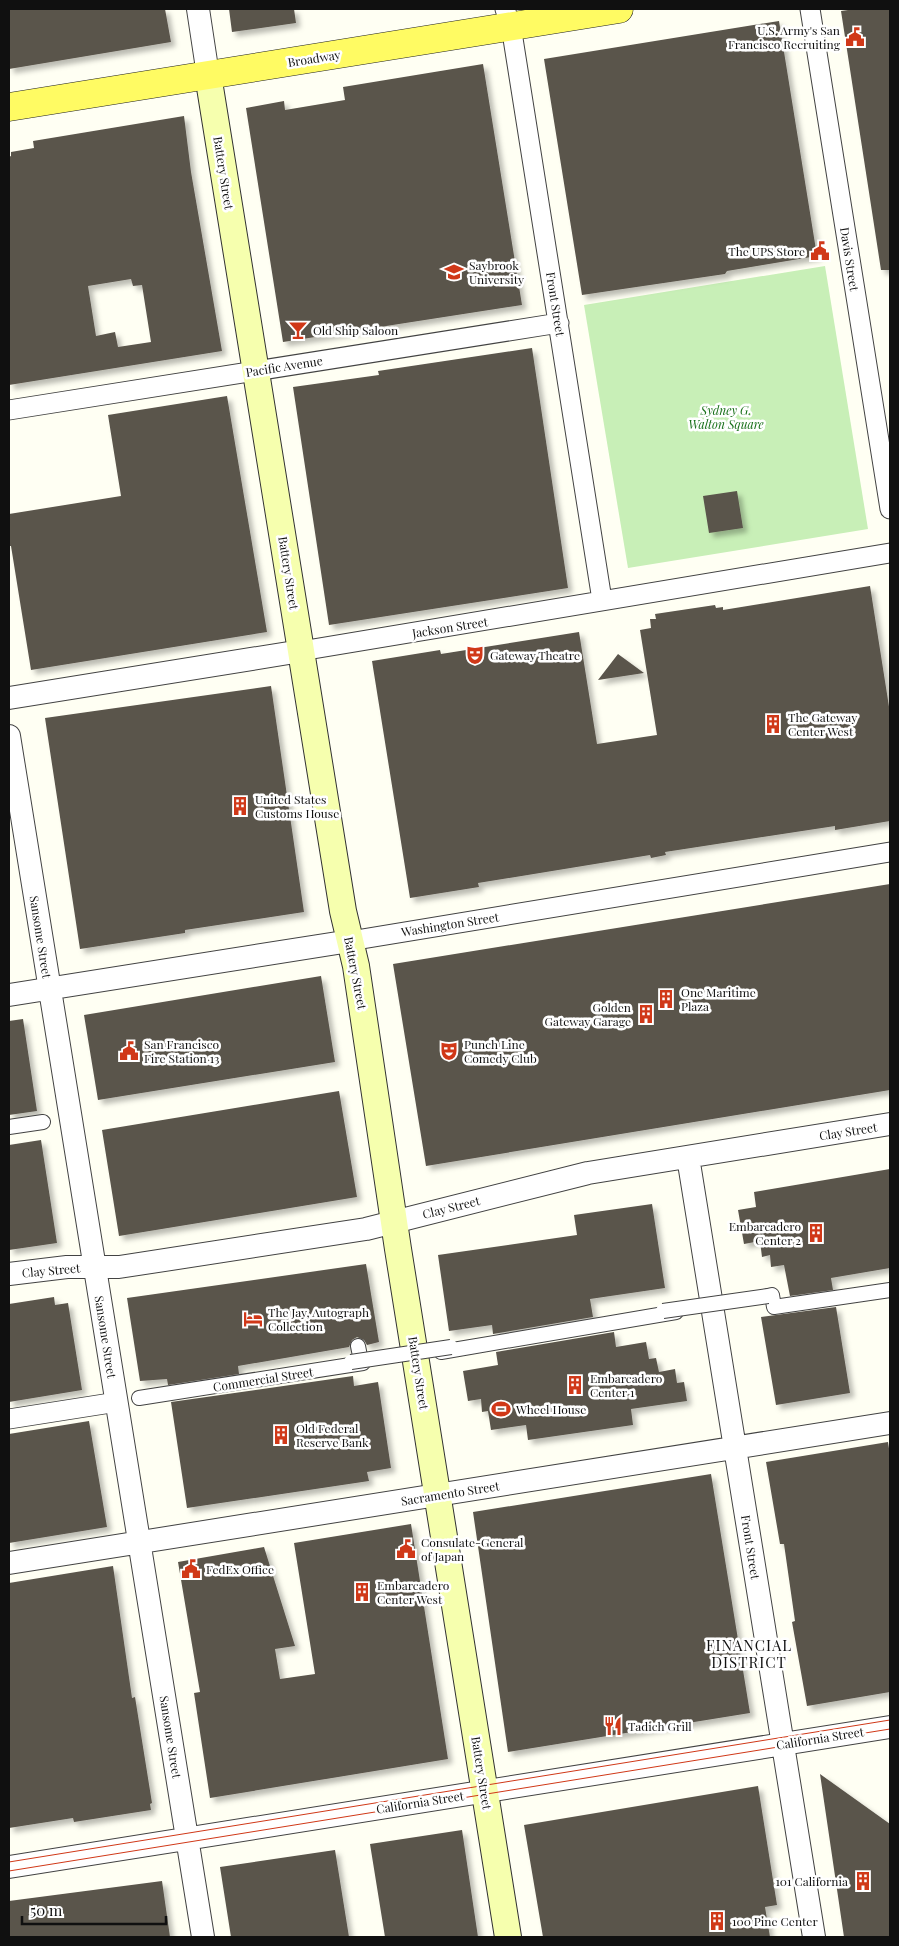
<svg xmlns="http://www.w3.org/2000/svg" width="899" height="1946" font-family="'Playfair Display',serif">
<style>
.green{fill:#c8efb7}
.building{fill:#5a544b;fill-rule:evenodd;filter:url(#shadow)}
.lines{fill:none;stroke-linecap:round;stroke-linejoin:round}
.pedestrian-casing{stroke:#434343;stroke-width:16}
.minor-casing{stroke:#434343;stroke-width:21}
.tertiary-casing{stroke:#434343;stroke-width:24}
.secondary-casing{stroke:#323232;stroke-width:28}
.primary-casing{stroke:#212121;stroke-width:29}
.pedestrian{stroke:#fff;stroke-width:14}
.minor{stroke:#fff;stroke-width:19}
.tertiary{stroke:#fff;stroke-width:22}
.secondary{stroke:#f6ffae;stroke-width:26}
.primary{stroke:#fffb63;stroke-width:28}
.tram{stroke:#d03818;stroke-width:1}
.pedestrian-bridge-casing{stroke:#434343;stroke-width:16;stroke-linecap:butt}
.pedestrian-bridge{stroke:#fff;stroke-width:14}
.labels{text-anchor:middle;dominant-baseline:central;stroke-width:5;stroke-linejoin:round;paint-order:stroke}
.poi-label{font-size:12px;fill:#101010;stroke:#fff;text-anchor:start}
.street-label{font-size:12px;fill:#101010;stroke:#fff}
.park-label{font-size:12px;font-style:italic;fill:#187019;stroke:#fff}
.quarter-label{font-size:15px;letter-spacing:1px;fill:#101010;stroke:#fff}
</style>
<defs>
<filter id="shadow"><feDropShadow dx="4.5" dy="4.5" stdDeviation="2.5" flood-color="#0004"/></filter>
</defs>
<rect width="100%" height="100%" fill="#fffff3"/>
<path class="green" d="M825,266L868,529L628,568L584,305Z"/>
<path class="building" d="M9,9H165L171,42L9,69Z
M229,9H294L296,23L232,32Z
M855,9H890V270H881L841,11Z
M779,21L817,256L727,271L725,274L582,295L544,59Z
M483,64L522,305L283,342L246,108L284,101L285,110L345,100L343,87Z
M184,116L191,172L222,351L9,385V157L11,156V152L34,148L33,141ZM131,279L133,286L142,285L151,342L118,347L115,332L96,336L88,286Z
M532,348L568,588L329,625L293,387L379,375L378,371Z
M227,396L267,632L31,670L11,546H9V514L121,496L108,415Z
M737,491L743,528L709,533L703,496Z
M870,586L890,713V821L835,830V826L665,852L666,855L651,858L650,855L478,883L479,887L410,898L372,661L440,650L441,654L579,632L597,744L657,735L640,630L651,628L650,619H656L655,614L715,605L716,608L723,607V610Z
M618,654L644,673L598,680Z
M271,686L304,912L185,930V933L80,949L45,718Z
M890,884V1090L426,1166L393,964Z
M321,976L335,1062L98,1100L84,1015Z
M23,1019L37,1111L9,1115V1021Z
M339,1091L357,1197L119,1236L102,1130Z
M41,1140L57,1243L9,1250V1145Z
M890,1169V1268L831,1278L833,1290L790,1296L784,1265L771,1267L770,1255L762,1257L760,1241L744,1244L738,1210L756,1207L754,1192Z
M652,1204L665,1288L590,1299L593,1317L493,1334L492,1325L449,1331L438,1255L577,1235L574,1215Z
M366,1264L379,1342L367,1345L364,1340L357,1337L352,1340L349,1347L238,1366L239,1374L168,1385L167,1379L140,1381L127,1298Z
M54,1297L55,1305L68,1303L82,1390L9,1402V1304Z
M836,1307L850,1393L776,1405L761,1317Z
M614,1332L616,1347L646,1342L649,1359L656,1358L659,1372L675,1369L677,1383L684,1382L687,1401L631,1409L633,1425L528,1440L526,1425L491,1430L488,1411L482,1412L481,1399L468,1401L463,1371L498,1365L496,1352Z
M353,1376L354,1386L378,1382L391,1468L367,1472L369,1481L187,1508L171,1402Z
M89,1421L107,1527L9,1543V1434Z
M888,1442L890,1455V1692L807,1706L792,1622L795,1621L784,1544H780L766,1462Z
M711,1474L750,1713L508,1752L473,1512Z
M411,1524L448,1759L210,1798L194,1693L200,1692L178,1562L264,1547L295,1646L275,1649L280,1679L315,1674L294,1543Z
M113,1566L132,1698L135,1697L152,1803L150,1804L151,1810L74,1822L73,1818L9,1828V1583Z
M820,1774L890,1824V1937H844Z
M758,1786L777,1905L765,1907L770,1937H543L524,1825Z
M462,1830L478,1937H385L370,1844Z
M335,1850L349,1937H231L220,1867Z
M162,1881L170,1937H9V1901Z"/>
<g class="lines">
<g class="pedestrian-casing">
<path id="pedestrian" d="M9,1127L43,1122
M768,1296L772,1295L774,1307L890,1290
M358,1346L361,1361
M441,1352L676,1312
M139,1398L363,1363"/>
</g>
<g class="minor-casing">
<path id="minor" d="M505,9L511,26L602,600
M810,9L890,509
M9,410L559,323
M301,651L890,553
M350,941L890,852
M9,1419L117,1402"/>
</g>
<g class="tertiary-casing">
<path id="tertiary" d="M198,9L208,75
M9,698L301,651
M9,736L203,1937
M9,995L350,941
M688,1157L814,1937
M9,1274L67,1267H119L366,1229L588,1173L890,1124
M9,1563L890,1423
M9,1867L890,1727"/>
</g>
<g class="secondary-casing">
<path id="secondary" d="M208,75L343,911L356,966L398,1249L508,1937"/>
</g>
<g class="primary-casing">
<path id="primary" d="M9,107L619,9"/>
</g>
<use href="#pedestrian" class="pedestrian"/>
<use href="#minor" class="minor"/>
<use href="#tertiary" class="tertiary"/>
<use href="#secondary" class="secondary"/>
<use href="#primary" class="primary"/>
<path class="tram" d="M9,1862L890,1720
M9,1871L890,1729"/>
<g class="pedestrian-bridge-casing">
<path id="pedestrian-bridge" d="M663,1311L768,1296
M351,1362L451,1347"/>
</g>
<use href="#pedestrian-bridge" class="pedestrian-bridge"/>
</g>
<defs>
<g id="civic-bare" transform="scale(1.5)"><path d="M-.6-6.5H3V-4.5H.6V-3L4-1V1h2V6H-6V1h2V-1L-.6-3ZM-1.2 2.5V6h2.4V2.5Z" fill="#d03818" stroke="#fff" stroke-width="2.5" paint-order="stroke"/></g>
<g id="university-bare" transform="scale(1.5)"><path d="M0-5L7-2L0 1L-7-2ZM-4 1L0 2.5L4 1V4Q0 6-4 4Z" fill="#d03818" stroke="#fff" stroke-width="2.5" paint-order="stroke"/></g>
<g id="bar-bare" transform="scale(1.5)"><path d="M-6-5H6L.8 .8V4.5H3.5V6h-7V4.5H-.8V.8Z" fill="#d03818" stroke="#fff" stroke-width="2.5" paint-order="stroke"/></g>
<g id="theatre-bare" transform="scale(1.5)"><path d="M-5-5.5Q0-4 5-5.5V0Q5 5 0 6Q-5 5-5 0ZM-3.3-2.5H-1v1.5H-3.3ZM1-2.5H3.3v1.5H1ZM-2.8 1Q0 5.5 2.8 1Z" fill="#d03818" stroke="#fff" stroke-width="2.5" paint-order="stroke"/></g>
<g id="building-bare" transform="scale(1.5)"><path d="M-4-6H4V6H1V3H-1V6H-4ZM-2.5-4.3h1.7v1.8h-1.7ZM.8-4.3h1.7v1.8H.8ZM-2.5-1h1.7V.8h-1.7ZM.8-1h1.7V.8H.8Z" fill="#d03818" stroke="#fff" stroke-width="2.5" paint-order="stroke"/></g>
<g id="hotel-bare" transform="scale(1.5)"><path d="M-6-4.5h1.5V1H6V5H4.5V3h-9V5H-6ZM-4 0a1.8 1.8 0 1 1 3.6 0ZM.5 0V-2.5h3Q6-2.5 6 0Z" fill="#d03818" stroke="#fff" stroke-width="2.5" paint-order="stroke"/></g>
<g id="stadium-bare" transform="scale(1.5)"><path d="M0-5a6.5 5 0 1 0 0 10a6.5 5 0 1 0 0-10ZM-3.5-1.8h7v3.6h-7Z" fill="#d03818" stroke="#fff" stroke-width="2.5" paint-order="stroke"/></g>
<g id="restaurant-bare" transform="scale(1.5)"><path d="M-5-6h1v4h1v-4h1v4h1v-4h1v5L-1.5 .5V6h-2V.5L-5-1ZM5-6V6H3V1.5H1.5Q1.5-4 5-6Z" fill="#d03818" stroke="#fff" stroke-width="2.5" paint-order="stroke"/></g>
</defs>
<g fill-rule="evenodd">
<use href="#civic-bare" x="855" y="37"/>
<use href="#civic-bare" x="820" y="251"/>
<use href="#university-bare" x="454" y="272"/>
<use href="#bar-bare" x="298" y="330"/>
<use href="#theatre-bare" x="475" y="655"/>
<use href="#building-bare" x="773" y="724"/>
<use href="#building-bare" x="240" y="806"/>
<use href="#building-bare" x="666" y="999"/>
<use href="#building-bare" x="646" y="1014"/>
<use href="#civic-bare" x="129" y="1051"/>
<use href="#theatre-bare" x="449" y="1051"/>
<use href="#building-bare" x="816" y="1233"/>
<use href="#hotel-bare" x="253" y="1319"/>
<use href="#building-bare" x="575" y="1385"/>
<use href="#stadium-bare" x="501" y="1409"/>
<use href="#building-bare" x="281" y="1435"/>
<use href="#civic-bare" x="406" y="1549"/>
<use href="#civic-bare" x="191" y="1569"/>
<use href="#building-bare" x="362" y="1592"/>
<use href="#restaurant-bare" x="613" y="1726"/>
<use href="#building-bare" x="863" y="1881"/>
<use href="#building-bare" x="717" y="1921"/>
</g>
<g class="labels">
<g class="poi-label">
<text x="840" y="30" text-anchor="end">U.S. Army's San<tspan x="840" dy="14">Francisco Recruiting</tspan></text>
<text x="805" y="251" text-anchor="end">The UPS Store</text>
<text x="469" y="265">Saybrook<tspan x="469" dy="14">University</tspan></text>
<text x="313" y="330">Old Ship Saloon</text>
<text x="490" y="655">Gateway Theatre</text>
<text x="788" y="717">The Gateway<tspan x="788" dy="14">Center West</tspan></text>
<text x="255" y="799">United States<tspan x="255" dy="14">Customs House</tspan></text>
<text x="681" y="992">One Maritime<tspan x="681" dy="14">Plaza</tspan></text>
<text x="631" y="1007" text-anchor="end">Golden<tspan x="631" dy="14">Gateway Garage</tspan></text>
<text x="144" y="1044">San Francisco<tspan x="144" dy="14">Fire Station 13</tspan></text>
<text x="464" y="1044">Punch Line<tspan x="464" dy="14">Comedy Club</tspan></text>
<text x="801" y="1226" text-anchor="end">Embarcadero<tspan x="801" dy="14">Center 2</tspan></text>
<text x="268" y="1312">The Jay, Autograph<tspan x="268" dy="14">Collection</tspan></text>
<text x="590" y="1378">Embarcadero<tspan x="590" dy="14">Center 1</tspan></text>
<text x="516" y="1409">Wheel House</text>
<text x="296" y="1428">Old Federal<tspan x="296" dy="14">Reserve Bank</tspan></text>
<text x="421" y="1542">Consulate-General<tspan x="421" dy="14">of Japan</tspan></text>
<text x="206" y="1569">FedEx Office</text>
<text x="377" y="1585">Embarcadero<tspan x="377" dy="14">Center West</tspan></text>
<text x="628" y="1726">Tadich Grill</text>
<text x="848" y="1881" text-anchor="end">101 California</text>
<text x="732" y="1921">100 Pine Center</text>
</g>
<g class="street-label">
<text transform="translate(314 58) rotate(-9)">Broadway</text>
<text transform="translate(224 173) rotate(81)">Battery Street</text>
<text transform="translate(850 259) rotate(81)">Davis Street</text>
<text transform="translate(556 304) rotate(81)">Front Street</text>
<text transform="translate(284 366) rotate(-9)">Pacific Avenue</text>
<text transform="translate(289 573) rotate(81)">Battery Street</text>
<text transform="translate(450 627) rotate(-9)">Jackson Street</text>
<text transform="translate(450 924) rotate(-9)">Washington Street</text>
<text transform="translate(41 937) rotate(81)">Sansome Street</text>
<text transform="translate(356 973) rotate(79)">Battery Street</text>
<text transform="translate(848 1131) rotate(-9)">Clay Street</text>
<text transform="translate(451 1207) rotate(-14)">Clay Street</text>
<text transform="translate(51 1270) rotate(-5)">Clay Street</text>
<text transform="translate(106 1337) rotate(81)">Sansome Street</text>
<text transform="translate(419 1373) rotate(81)">Battery Street</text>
<text transform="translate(263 1379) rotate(-9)">Commercial Street</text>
<text transform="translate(450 1493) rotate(-9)">Sacramento Street</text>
<text transform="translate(751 1547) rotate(81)">Front Street</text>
<text transform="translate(171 1737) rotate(81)">Sansome Street</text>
<text transform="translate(820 1738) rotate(-9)">California Street</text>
<text transform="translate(482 1773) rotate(81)">Battery Street</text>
<text transform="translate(420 1802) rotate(-9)">California Street</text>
</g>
<g class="park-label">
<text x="726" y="410">Sydney G.<tspan x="726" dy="14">Walton Square</tspan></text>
</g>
<g class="quarter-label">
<text x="749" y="1645">FINANCIAL<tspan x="749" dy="17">DISTRICT</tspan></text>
</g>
</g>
<rect width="899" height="1946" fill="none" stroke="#101010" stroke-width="20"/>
<path d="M22 1916v8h144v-8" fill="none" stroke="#101010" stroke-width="2.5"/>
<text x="30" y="1916" font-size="15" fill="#101010" stroke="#ffffff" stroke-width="4" paint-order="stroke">50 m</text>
</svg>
